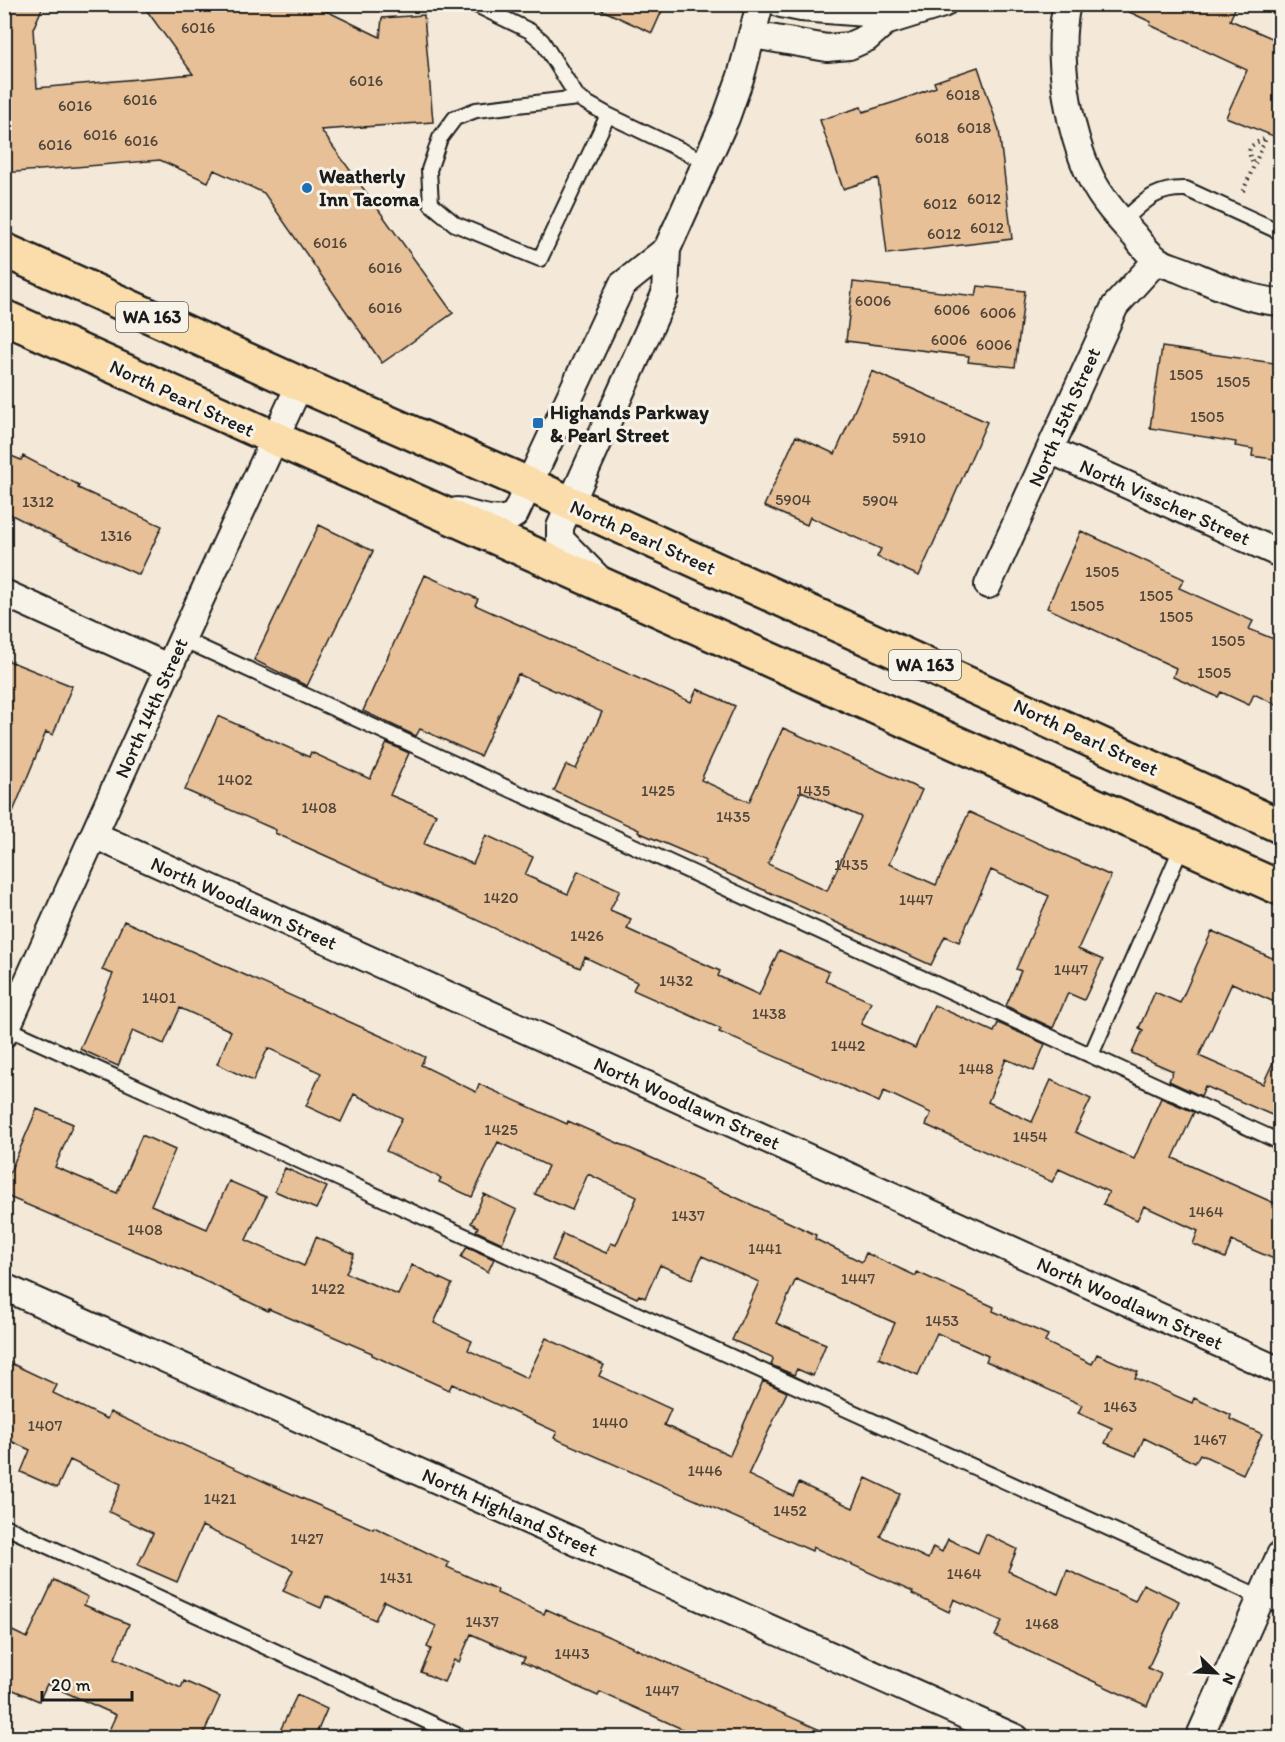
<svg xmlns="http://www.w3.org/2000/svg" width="1285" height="1742" font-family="Itim,sans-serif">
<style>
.building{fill:#e7c097;stroke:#1c1c1c;stroke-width:1.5;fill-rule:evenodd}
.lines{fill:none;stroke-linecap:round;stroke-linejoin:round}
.service-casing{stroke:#1c1c1c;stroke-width:18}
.minor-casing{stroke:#1c1c1c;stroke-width:30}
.primary-casing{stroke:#1c1c1c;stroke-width:38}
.path{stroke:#1c1c1c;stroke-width:4;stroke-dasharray:1.5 4.5;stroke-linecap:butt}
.service{stroke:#f7f3e8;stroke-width:14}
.minor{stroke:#f7f3e8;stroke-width:26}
.primary{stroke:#fbddab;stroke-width:33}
.poi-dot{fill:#1f6fb2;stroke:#f7f3e8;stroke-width:2}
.labels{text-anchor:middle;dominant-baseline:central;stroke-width:6;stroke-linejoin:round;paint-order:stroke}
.number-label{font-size:16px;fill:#4f453b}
.shield{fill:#f7f3e8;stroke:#5e5c59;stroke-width:1.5}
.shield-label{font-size:18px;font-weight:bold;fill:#1c1c1c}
.poi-label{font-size:20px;font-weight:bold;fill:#1c1c1c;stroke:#f7f3e8;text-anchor:start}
.street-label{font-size:20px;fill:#1c1c1c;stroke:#f7f3e8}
</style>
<rect width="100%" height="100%" fill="#f4e9d8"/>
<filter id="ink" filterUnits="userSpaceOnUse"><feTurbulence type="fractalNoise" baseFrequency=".0167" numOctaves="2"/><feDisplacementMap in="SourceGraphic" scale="12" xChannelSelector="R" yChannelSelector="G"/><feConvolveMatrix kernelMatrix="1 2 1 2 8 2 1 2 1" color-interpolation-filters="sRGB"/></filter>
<g filter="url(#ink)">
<path class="building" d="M4,4H44L33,29L37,88L193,74L142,4H312L380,37L382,18L424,15L433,122L321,130L453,313L382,363L264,193L214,170L208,182L160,160L4,173Z
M589,4H665L652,33Z
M1112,4H1237L1230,20L1281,42V139L1226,117L1247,70L1150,25L1151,22Z
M978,67L999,130L1012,239L887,254L878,178L843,189L820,120L861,107L863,112L898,101L936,87L934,82Z
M853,282L976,296L978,286L1025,291L1015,367L968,362L969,356L846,341Z
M1162,347L1281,364V460L1252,456L1253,449L1235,446L1236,442L1150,428Z
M872,371L987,422L919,576L877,557L881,549L810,517L807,525L764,506L796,436L835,454Z
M4,453L21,460L23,456L79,485L78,488L162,526L139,575L59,539L4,511Z
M319,525L373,551L307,686L254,660Z
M1081,531L1184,579L1179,588L1253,621L1249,629L1281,642V707L1254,694L1249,705L1221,692L1218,697L1173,677L1176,668L1047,608Z
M425,575L478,599L475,605L691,702L697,689L735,706L701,780L749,802L783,728L922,790L889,864L936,885L969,812L1111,876L1078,949L1103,960L1084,1000L1068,993L1053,1028L1006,1006L1021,971L1016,969L1049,896L991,870L959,942L945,936L931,965L704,863L706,861L638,832L639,830L554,791L566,765L576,769L602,712L518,674L480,756L420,729L416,736L363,711ZM801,791L861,817L827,891L768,864Z
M4,659L72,686L53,735L46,732L5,831Z
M218,716L309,757L311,752L370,779L387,743L409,753L390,795L436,814L424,844L473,864L486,835L533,857L525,875L568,894L578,871L620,890L610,910L631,919L627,929L720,971L718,976L759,995L779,950L829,972L825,981L871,1002L861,1024L915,1048L934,1005L994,1032L998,1023L1045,1044L1034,1071L1006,1059L988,1102L1032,1122L1051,1080L1091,1099L1075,1132L1134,1159L1161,1098L1194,1112L1173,1158L1281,1206V1262L1232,1241L1225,1258L1193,1244L1198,1231L1144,1206L1137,1220L1103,1204L1109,1192L1059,1169L1052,1182L926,1125L931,1113L884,1091L879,1102L719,1032L721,1029L633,990L637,982L585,957L580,968L440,903L362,872L275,833L276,830L185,790Z
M124,921L390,1040L425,1057L421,1065L476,1092L479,1084L567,1124L568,1121L654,1159L816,1235L815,1239L862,1262L866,1253L916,1276L917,1272L994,1307L993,1311L1048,1335L1045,1342L1092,1364L1097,1354L1138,1372L1135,1378L1192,1403L1194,1398L1231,1415L1230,1419L1262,1434L1243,1474L1200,1454L1195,1463L1144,1438L1136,1456L1105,1443L1112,1428L1078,1413L1082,1405L986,1361L988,1356L937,1333L918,1375L879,1358L895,1323L796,1279L776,1323L826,1344L813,1376L797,1369L794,1375L771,1365L773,1359L772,1357L732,1340L759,1282L702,1256L692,1279L660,1265L645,1298L639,1295L637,1298L552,1260L563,1234L606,1253L611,1243L616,1245L637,1197L588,1174L572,1210L535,1194L548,1166L498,1142L472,1197L439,1182L441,1178L386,1151L402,1118L354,1094L341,1122L306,1106L321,1073L268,1048L253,1081L217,1064L231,1031L180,1008L164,1044L133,1030L118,1066L80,1049L113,974L102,970Z
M1212,931L1281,962V1005L1232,983L1199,1056L1263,1084L1281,1045V1119L1205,1086L1201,1096L1169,1081L1173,1071L1132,1053L1143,1030L1139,1028L1155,992L1180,1003Z
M37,1109L73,1124L55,1167L117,1193L142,1135L175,1150L151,1205L207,1229L229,1181L266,1197L246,1240L304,1266L316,1237L354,1254L346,1273L398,1295L412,1265L452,1284L434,1323L472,1341L468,1350L527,1378L546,1338L604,1365L599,1376L671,1409L664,1425L730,1455L763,1381L787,1392L748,1475L793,1496L799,1483L853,1508L866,1478L900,1494L880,1536L928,1559L933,1547L942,1552L948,1539L978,1553L986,1534L1017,1549L1008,1571L1058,1594L1067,1570L1135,1601L1143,1584L1179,1601L1148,1668L1161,1674L1147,1706L995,1636L1002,1621L954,1599L949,1612L912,1594L913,1592L813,1547L812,1551L554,1438L557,1432L452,1384L449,1390L372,1355V1353L269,1309L268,1311L188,1273L4,1195V1186Z
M285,1168L327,1187L316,1209L275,1191Z
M484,1194L517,1210L502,1243L476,1231L478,1227L471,1223Z
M467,1247L494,1259L488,1272L461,1257Z
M4,1360L57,1385L53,1393L107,1419L110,1412L283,1490L373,1529L374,1527L449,1563L447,1567L498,1590L497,1593L544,1614L546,1609L836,1737H700L600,1692L598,1696L522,1662L525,1658L471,1634L459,1662L454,1660L444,1682L421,1672L431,1649L427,1647L436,1626L384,1601L375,1620L326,1596L321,1608L283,1591L293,1570L202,1526L177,1582L138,1565L153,1533L109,1512L121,1484L70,1460L57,1488L21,1472L30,1450L4,1438Z
M54,1580L88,1597L84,1605L129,1624L115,1658L181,1688L184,1681L220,1697L202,1737H106L116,1715L47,1684L39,1701L4,1686V1627L27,1638Z
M297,1695L327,1709L315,1737H277Z"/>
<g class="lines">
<g class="service-casing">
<path id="service" d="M474,4L530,31L542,41L578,98L608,115L706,162
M578,98L476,110L455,118L440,138L429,170L431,204L455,224L540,259L608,115
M1122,222C1144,202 1154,188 1186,189L1280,232
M182,639L1280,1142
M7,1028L1280,1606
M1091,1055L1183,844
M4,1526L463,1738"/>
</g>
<g class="minor-casing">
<path id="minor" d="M781,4L801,8L866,13L885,22
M1067,4C1055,54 1069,133 1091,178C1101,199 1119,219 1135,236C1141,244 1148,253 1156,259C1163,265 1174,267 1181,270C1213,283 1246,300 1280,302
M753,35L827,48L849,46L867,38L885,22L943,4
M1050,450L1280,554
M457,511C475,515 499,526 515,514L622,285L667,249
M603,583L560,539V527L665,294L667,249L726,118L741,76L760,4
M988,585L1115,306L1157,260
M4,593L170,668
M94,835L1280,1371
M4,1034L182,639L300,384
M4,1287L1016,1738
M1199,1738L1280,1555"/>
</g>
<g class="primary-casing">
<path id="primary" d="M4,250L300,384L528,484L1280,826
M4,317C428,510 854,699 1280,888"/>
</g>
<path class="path" d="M1243,191L1244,189L1266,138C1249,146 1245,147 1254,166"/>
<use href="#service" class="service"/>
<use href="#minor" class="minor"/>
<use href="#primary" class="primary"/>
</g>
</g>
<g class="poi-dot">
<circle cx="307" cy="188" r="6"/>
<rect x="532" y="417" width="12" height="12" rx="3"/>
</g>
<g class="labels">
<g class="number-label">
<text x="198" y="27">6016</text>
<text x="366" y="80">6016</text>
<text x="963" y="94">6018</text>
<text x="140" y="99">6016</text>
<text x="75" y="105">6016</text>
<text x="974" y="127">6018</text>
<text x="100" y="134">6016</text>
<text x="932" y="137">6018</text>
<text x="141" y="140">6016</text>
<text x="55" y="144">6016</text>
<text x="984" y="198">6012</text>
<text x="940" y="203">6012</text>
<text x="987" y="227">6012</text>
<text x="944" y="233">6012</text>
<text x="330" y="242">6016</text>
<text x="385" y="267">6016</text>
<text x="873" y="300">6006</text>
<text x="385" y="307">6016</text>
<text x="952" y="309">6006</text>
<text x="998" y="312">6006</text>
<text x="949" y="339">6006</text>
<text x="994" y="344">6006</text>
<text x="1186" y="374">1505</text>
<text x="1233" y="381">1505</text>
<text x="1207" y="416">1505</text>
<text x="909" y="437">5910</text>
<text x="793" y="499">5904</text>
<text x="880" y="500">5904</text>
<text x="38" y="501">1312</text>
<text x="116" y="535">1316</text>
<text x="1102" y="571">1505</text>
<text x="1156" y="595">1505</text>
<text x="1087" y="605">1505</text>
<text x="1176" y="616">1505</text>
<text x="1228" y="640">1505</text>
<text x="1214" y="672">1505</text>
<text x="235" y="779">1402</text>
<text x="658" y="790">1425</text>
<text x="813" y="790">1435</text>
<text x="319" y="807">1408</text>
<text x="733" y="816">1435</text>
<text x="851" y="864">1435</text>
<text x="501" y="897">1420</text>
<text x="916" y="899">1447</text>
<text x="587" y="935">1426</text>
<text x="1071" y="969">1447</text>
<text x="676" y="980">1432</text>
<text x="159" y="997">1401</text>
<text x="769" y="1013">1438</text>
<text x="848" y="1045">1442</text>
<text x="976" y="1068">1448</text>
<text x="501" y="1129">1425</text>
<text x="1030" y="1136">1454</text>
<text x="1206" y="1211">1464</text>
<text x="688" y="1215">1437</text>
<text x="145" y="1229">1408</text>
<text x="765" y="1248">1441</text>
<text x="858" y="1278">1447</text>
<text x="328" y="1288">1422</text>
<text x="942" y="1320">1453</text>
<text x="1120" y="1406">1463</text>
<text x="610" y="1422">1440</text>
<text x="45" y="1425">1407</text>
<text x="1210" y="1439">1467</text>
<text x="705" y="1470">1446</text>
<text x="220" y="1498">1421</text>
<text x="790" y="1510">1452</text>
<text x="307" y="1538">1427</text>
<text x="964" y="1573">1464</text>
<text x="396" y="1577">1431</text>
<text x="482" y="1621">1437</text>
<text x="1042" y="1623">1468</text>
<text x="572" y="1653">1443</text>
<text x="662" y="1690">1447</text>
</g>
<g class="shield">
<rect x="116" y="302" width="72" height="30" rx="4.5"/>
<rect x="889" y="650" width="72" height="30" rx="4.5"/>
</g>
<g class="shield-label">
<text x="152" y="317">WA 163</text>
<text x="925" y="665">WA 163</text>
</g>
<g class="poi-label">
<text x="319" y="176">Weatherly<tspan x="319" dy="23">Inn Tacoma</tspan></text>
<text x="550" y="412">Highands Parkway<tspan x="550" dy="23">&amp; Pearl Street</tspan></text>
</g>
<g class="street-label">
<text transform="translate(182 398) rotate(25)">North Pearl Street</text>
<text transform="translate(1064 417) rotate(-66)">North 15th Street</text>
<text transform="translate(1165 502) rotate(24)">North Visscher Street</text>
<text transform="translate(643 537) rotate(24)">North Pearl Street</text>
<text transform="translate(151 708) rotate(-66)">North 14th Street</text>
<text transform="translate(1086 737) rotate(25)">North Pearl Street</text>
<text transform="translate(244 903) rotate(24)">North Woodlawn Street</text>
<text transform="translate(687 1103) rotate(24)">North Woodlawn Street</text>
<text transform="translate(1130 1303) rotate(24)">North Woodlawn Street</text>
<text transform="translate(510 1512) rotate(24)">North Highland Street</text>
</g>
</g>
<rect width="1285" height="1742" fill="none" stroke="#f7f3e8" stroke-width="24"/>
<rect x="12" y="12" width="1261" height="1718" fill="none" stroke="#1c1c1c" stroke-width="2" filter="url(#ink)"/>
<g transform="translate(1216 1673) rotate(114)" stroke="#f7f3e8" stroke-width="4.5" paint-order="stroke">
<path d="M0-4.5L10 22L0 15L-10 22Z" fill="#1c1c1c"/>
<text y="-9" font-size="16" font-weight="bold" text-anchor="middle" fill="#1c1c1c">N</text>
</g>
<path d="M42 1691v9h90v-9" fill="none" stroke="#1c1c1c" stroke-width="3"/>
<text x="51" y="1691" font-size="18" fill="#1c1c1c" stroke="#f7f3e8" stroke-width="4.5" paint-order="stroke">20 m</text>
</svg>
